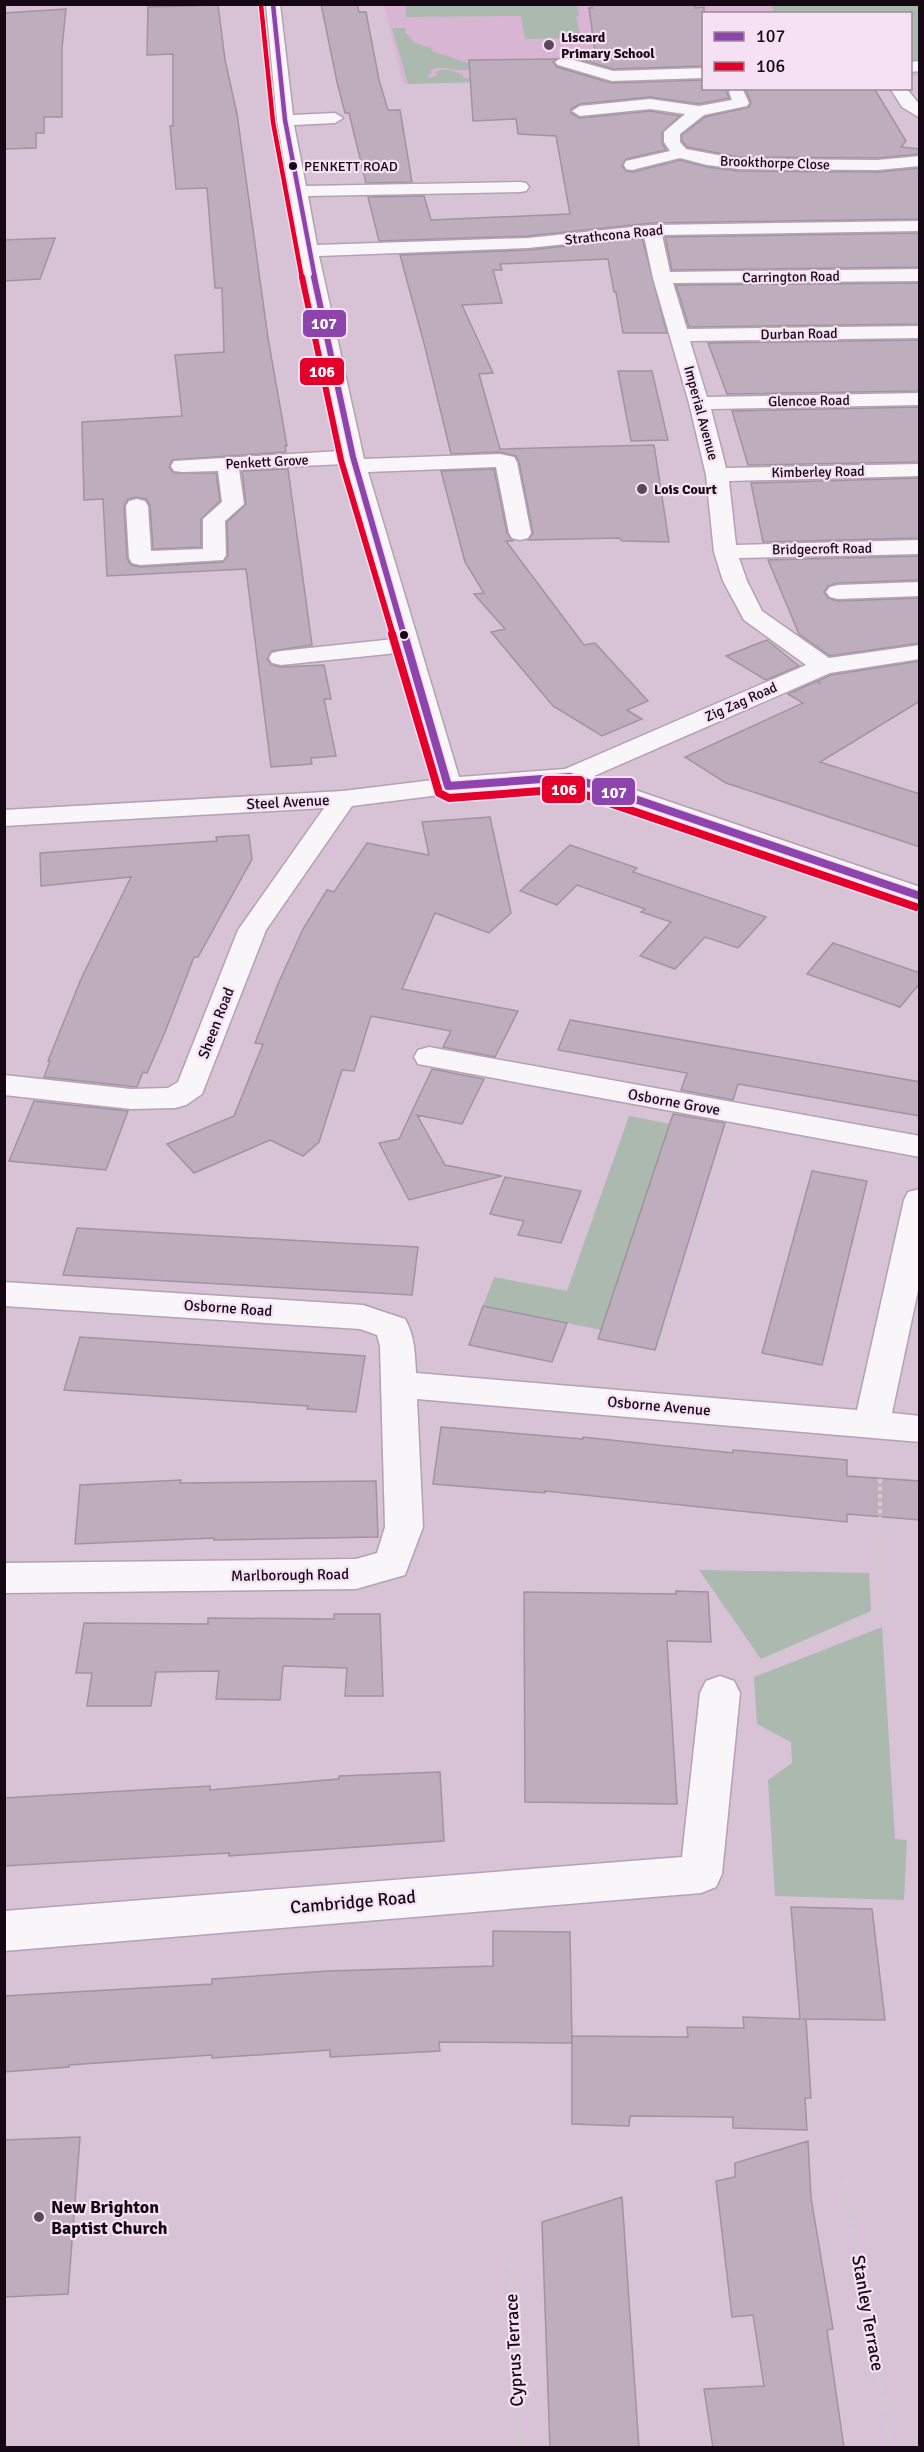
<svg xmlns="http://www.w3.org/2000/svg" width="924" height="2452" font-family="Signika,sans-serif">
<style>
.built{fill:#d9b5d4}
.green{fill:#abb9ae}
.building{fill:#beadbc;stroke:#a392a1;stroke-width:1.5}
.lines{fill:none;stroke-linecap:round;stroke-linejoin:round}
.minor-casing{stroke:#b3a2b0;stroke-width:3}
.path-far1{stroke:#d0cacf;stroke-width:4;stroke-dasharray:4.5 3;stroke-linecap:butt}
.path{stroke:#d0cacf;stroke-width:5;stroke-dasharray:6 4;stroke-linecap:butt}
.minor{fill:#f9f6f9;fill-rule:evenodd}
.bus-1-far2-casing{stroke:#f6e0f3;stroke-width:7}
.bus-1-far1-casing{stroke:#f6e0f3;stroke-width:9}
.bus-1-casing{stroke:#f6e0f3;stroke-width:11}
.bus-2-far2-casing{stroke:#f6e0f3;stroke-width:7}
.bus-2-far1-casing{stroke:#f6e0f3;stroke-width:9}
.bus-2-casing{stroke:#f6e0f3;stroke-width:11}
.bus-1-far2{stroke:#8e44ad;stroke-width:4.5}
.bus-1-far1{stroke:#8e44ad;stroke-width:6}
.bus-1{stroke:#8e44ad;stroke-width:8}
.bus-2-far2{stroke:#e4002b;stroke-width:4.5}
.bus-2-far1{stroke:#e4002b;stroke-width:6}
.bus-2{stroke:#e4002b;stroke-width:8}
.poi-dot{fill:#594858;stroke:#f6e0f3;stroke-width:2}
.bus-dot{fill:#150714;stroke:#f6e0f3;stroke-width:2}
.labels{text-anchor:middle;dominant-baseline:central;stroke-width:4.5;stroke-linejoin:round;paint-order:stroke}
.far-poi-label{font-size:14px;font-weight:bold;fill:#150714;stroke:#f6e0f3;text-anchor:start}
.far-street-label{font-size:14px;fill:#150714;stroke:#f6e0f3}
.bus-label{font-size:14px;fill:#150714;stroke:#f6e0f3;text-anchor:start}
.street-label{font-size:15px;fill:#150714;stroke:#f6e0f3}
.near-street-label{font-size:18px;fill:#150714;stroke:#f6e0f3}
.near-poi-label{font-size:18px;font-weight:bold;fill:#150714;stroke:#f6e0f3;text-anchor:start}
.line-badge{stroke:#f6e0f3;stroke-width:2}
.badge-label{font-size:16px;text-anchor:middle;font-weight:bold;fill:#fff}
</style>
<rect width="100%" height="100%" fill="#d8c2d5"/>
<path class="built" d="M384,5H919V76H911L910,14H704L703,76L574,77L403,84Z"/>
<path class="green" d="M406,5H577L579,16H576L581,38L525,39L521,16L406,17Z
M771,5H919V65H911L910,14L774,13Z
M392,28H406L405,32L415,43L431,48L432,51L468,63V60C487,60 503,63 522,64C542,66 561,61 579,69C541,74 500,70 461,70C450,71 441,63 430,71L432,74L428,75L429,78L437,76L436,72C444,66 455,72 463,75V78H475L577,77V71L583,70L599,79L408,84Z
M629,1116L670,1124L601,1330L483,1306L494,1277L567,1291Z
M699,1570L869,1573L871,1611L761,1659Z
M882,1627L895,1839L907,1840L904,1900L775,1896L768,1780L792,1763L791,1742L757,1724L754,1677Z"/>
<path class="building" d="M321,4H357L359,12H366L379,80L388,110H400L412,182L366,183L349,113H345L337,82Z
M592,4H694L695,8L704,7V66L613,69L576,58H596L589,8H592Z
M218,5L225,60L237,114L268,338L287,446H285L286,452L172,460L169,467L174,473H216L220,501L201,519V547L153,549L150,505L146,499L136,497L128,499L124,506L127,558L131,565L140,567L223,562L228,555L227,522L246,504L242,471L288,469L312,645L272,651L267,659L272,665L281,667L324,665L331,699H324L336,756L311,758L312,764L271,767L246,569L107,576L103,499L84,500L82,422L182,416L175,355L224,352L222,288H215L207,188L176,189L170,126H173V54L147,55L148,7Z
M66,9L62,48V117H44V133H36V148L4,149V13Z
M556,59L553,62L557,67L611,83L704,80V88H729L727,93L729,98L699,104L650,97L580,104L571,109V113L580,118L650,111L680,116L662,132V142L666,150L626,159L622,166L626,171L633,172L680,160L707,167L739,171L878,172L920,168V219L652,223L528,236L379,241L368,197L424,196L431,220L570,214L556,136L518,134L516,119L473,121L469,60Z
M745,88H874L906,141L901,147L920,149V154L878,158L739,157L687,147L682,141V135L705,117L749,107L751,102Z
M920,233V267L672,270L665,237Z
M55,238L40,279L4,281V240Z
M642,238L667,333H623L616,292H614L608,259L500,264L502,270H493L502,303L462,305L493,373L479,374L500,449L654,445L669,542L622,541L619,538L528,540L533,533L519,462L516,456L500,452L451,454L425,347L400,255L528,250Z
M920,283V324L689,327L676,285Z
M920,340V391L727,394L708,343Z
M618,371H652L668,440L631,441Z
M920,407V462L748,465L732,411Z
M494,469L507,533L513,541H506L584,645L595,643L648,701L627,710L642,719L602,736L553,706L491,632L505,629L474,594L484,593L465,562L441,471Z
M920,478V538L763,542L751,483Z
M920,556V580L838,583L828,586L824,592L828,598L838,601L920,598V643L830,656L799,634L768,560Z
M767,640L799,666L766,680L726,656Z
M920,661V701L820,762L920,794V847L726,783L685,757L803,703L788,694L817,681L820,684L818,681L831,675Z
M490,817L511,913L489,933L435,913L402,989L518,1011L495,1057L443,1047L451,1031L371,1016L354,1071L342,1070L319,1142L303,1156L270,1140L194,1173L167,1144L234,1116L263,1044L255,1043L278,984L303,929L327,890L334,892L367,843L429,855L422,822Z
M249,835L252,859L198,957H194L165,1032L147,1073L143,1072L137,1087L44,1077L50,1061H48L81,979L131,877L41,886L40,853L217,841L216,837Z
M570,845L637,868L633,872L766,917L738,948L705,937L675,969L640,956L671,922L641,912L645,909L577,885L557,905L520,891Z
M833,943L920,973V983L900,1007L807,974Z
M570,1020L920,1082V1116L738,1084L733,1100L681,1090L687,1073L558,1050Z
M432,1069L484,1079L462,1124L417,1115L445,1165L502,1176L409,1200L379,1143L399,1139Z
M34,1101L128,1111L106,1170L9,1161Z
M673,1114L725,1123L655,1350L598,1339Z
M812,1171L867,1181L822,1365L762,1353Z
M505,1177L581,1191L561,1243L518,1235L524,1221L490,1214Z
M77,1228L341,1243L418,1247L412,1295L63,1275Z
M483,1306L567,1323L552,1362L469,1345Z
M80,1337L365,1356L356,1412L307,1409L308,1406L64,1390Z
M441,1427L583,1439V1437L733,1453V1450L847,1460V1476L920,1481V1520L847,1514V1522L545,1491V1493L433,1484Z
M181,1480L180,1483L376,1481L378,1537L214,1540V1538L75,1544L80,1485Z
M676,1591L708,1592L711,1642L667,1641L677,1804L525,1802L524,1592L676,1594Z
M334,1614H380L383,1696H345L347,1668L283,1666L280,1700L216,1699L219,1671L156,1672L151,1706H87L92,1673H76L84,1623L208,1624V1618L334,1619Z
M440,1772L444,1841L229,1856V1853L4,1866V1798L210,1786V1790L339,1779V1776Z
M791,1907L872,1909L885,2020L802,2019H806L811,2098H805L807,2130L733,2128V2117L630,2116L629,2126L572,2124V2036L688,2037L687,2027L744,2028L743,2017L800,2019Z
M493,1931L570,1932L572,2043L439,2042L440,2051L330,2057V2050L212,2058V2055L69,2065V2067L4,2072V1996L212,1984V1979L328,1971L493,1966Z
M80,2137L68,2294L4,2297V2140Z
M808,2141L811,2198L833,2329L827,2330L844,2448H713L704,2389L764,2386L753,2315L732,2317L716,2181L735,2177V2163Z
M622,2197L639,2448H550L542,2222Z"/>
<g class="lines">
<g class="minor-casing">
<path id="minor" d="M266,4H280L293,115L335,113L343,118L335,123L294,125L306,186L520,182L526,183L529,187L526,191L520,192L308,196L317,245L528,238L652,225L920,221V231L662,235L670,272L920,269V281L673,283L687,329L920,326V338L690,341L707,397L920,393V405L711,409L726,468L920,464V476L729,481L736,545L920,540V554L739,558L747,581L762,611L829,658L920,645V659L830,673L594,776L920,887V904L568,785L448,794L352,806L266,930L202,1094L186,1105L175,1108L131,1109L4,1095V1075L131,1089L168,1088L178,1082L238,930L324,808L4,826V810L343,791L433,780L397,653L281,665L272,663L269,658L272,653L281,651L394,639L344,464L239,469L244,504L225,521L226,555L223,560L140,565L132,563L129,558L126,506L129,501L137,499L145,501L148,506L151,551L203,549V519L222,502L218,471L182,472L174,471L171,466L174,461L341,451L300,251L277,120ZM644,236L653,278L689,403L706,475L714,552L723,581L744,620L806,665L565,769L459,777L368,472L496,467L509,533L512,538L520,540L528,538L531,533L517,462L514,457L500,454L364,459L319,256L528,248Z
M563,57L613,71L704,68V78L612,81L558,65L555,62Z
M920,61V71L910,72V62Z
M742,88L749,103L747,106L704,115L680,134V142L686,149L739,159L878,160L920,156V166L878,170L739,169L707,165L680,158L632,170L626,169L624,165L626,161L670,151L664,142V132L685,114L650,109L580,116L572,111L580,106L650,99L699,106L732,100L729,92L731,89Z
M890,88H906L920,105V118L902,107Z
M920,582V596L838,599L830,597L826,592L830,587L838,585Z
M429,1047L920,1136V1157L418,1064L414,1057L418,1050Z
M920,1189V1281L892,1413L920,1416V1442L417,1399L423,1527L405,1575L356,1589L4,1593V1563L356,1559L377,1553L385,1527L380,1346L377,1335L360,1329L4,1306V1282L363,1305L405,1319C415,1336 415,1354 416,1373L857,1410L904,1200L908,1192Z
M720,1676L734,1681L740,1693L722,1874L716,1887L701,1893L4,1951V1911L682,1857L700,1693L706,1681Z"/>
</g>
<path class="path-far1" d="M652,1372L728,1143
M752,1670L769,1658L880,1613V1461"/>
<path class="path" d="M845,2179L891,2448
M509,2253L519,2448"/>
<use href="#minor" class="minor"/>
<g class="bus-1-far2-casing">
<path id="bus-1-far2" d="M273,4L285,120L315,278"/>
</g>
<g class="bus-1-far1-casing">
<path id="bus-1-far1" d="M314,277L353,457L404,635"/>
</g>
<g class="bus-1-casing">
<path id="bus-1" d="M404,634L448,786L570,777L920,896"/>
</g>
<g class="bus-2-far2-casing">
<path id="bus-2-far2" d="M261,5L273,122L302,278"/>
</g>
<g class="bus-2-far1-casing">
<path id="bus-2-far1" d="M302,277L341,460L393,635"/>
</g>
<g class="bus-2-casing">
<path id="bus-2" d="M392,634L439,793L449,798L568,789L916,907"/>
</g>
<use href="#bus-1-far2" class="bus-1-far2"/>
<use href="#bus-1-far1" class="bus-1-far1"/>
<use href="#bus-1" class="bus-1"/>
<use href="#bus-2-far2" class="bus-2-far2"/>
<use href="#bus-2-far1" class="bus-2-far1"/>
<use href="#bus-2" class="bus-2"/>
</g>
<g class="poi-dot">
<circle cx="549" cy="45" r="6"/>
<circle cx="642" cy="489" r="6"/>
<circle cx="39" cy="2217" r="6"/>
</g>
<g class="bus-dot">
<circle cx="293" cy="166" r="5"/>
<circle cx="404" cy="635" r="5"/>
</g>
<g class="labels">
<g class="far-poi-label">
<text x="561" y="37">Liscard<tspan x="561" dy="16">Primary School</tspan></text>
<text x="654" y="489">Lois Court</text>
</g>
<g class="far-street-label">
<text transform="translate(775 163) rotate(2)">Brookthorpe Close</text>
<text transform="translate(614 235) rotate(-6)">Strathcona Road</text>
<text transform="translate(791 277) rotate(-1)">Carrington Road</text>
<text transform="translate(799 334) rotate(-1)">Durban Road</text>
<text transform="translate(809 401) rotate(-1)">Glencoe Road</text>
<text transform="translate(701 413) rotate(75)">Imperial Avenue</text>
<text transform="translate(267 462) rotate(-3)">Penkett Grove</text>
<text transform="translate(818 472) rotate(-1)">Kimberley Road</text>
<text transform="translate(822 549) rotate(-1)">Bridgecroft Road</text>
<text transform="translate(741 702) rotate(-24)">Zig Zag Road</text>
</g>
<g class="bus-label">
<text x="304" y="166">PENKETT ROAD</text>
</g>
<g class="street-label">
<text transform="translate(288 802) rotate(-3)">Steel Avenue</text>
<text transform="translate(216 1023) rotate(-69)">Sheen Road</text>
<text transform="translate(674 1102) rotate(10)">Osborne Grove</text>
<text transform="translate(228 1308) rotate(4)">Osborne Road</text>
<text transform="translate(659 1406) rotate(5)">Osborne Avenue</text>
<text transform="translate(290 1575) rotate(-1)">Marlborough Road</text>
</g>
<g class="near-street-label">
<text transform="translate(353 1902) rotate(-5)">Cambridge Road</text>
<text transform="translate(868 2313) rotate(80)">Stanley Terrace</text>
<text transform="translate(514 2350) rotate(-93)">Cyprus Terrace</text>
</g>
<g class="near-poi-label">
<text x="51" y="2207">New Brighton<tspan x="51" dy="21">Baptist Church</tspan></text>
</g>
</g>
<g class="line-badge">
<rect x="302" y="309" width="45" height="29" rx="6" fill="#8e44ad"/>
<rect x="299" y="357" width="46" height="29" rx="6" fill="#e4002b"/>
<rect x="541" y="775" width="45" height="29" rx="6" fill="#e4002b"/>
<rect x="591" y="777" width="45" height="29" rx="6" fill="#8e44ad"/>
</g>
<g class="badge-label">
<text x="324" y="329">107</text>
<text x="322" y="377">106</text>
<text x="564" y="795">106</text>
<text x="614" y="798">107</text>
</g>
<rect width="924" height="2452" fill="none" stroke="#150714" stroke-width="12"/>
<rect x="702" y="12" width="210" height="78" fill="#f6e0f3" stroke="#9c899a" stroke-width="1.5"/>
<rect x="714" y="32" width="30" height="9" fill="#8e44ad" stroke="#9c899a" stroke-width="1.5"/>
<text x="756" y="42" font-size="18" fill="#150714">107</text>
<rect x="714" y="62" width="30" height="9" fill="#e4002b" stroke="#9c899a" stroke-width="1.5"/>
<text x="756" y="72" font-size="18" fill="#150714">106</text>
</svg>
